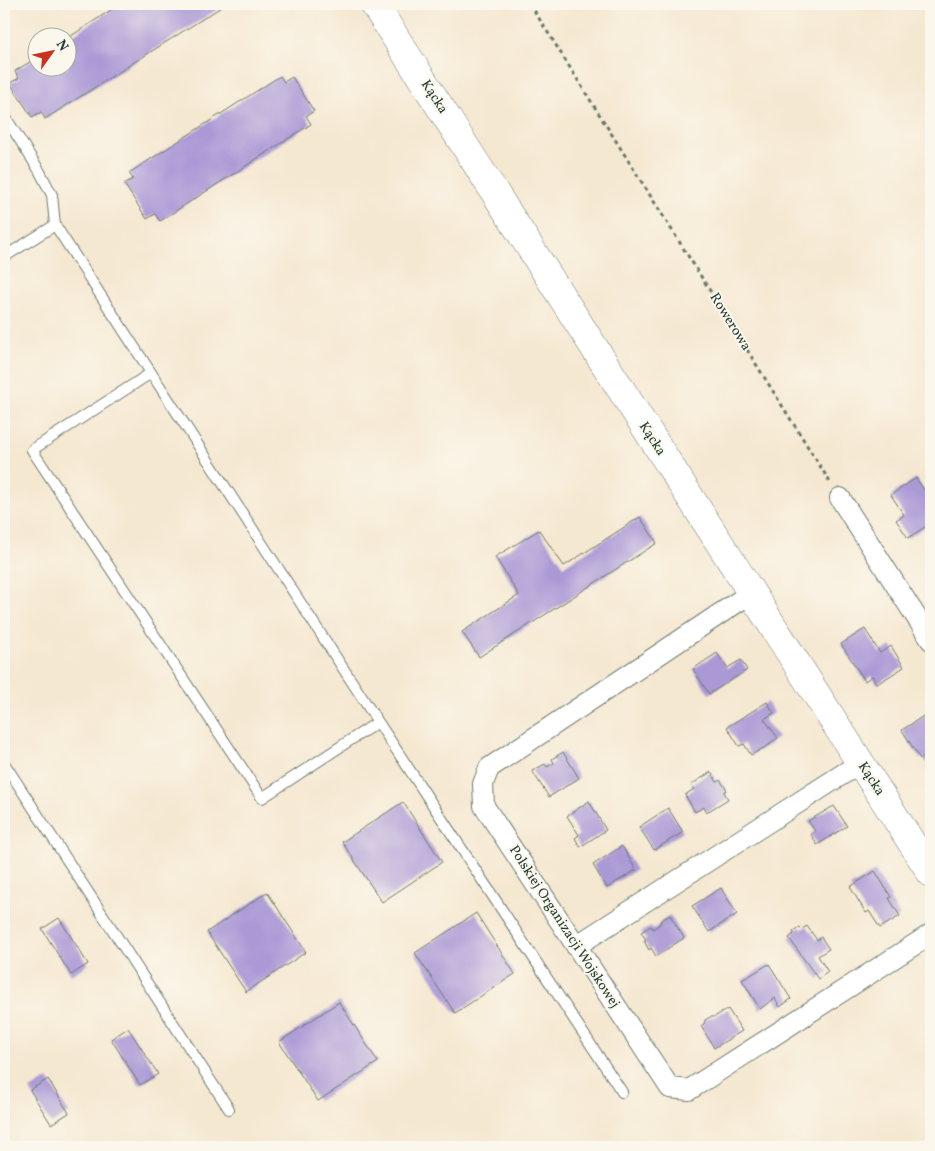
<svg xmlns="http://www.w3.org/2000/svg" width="935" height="1151" font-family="Vollkorn,serif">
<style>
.building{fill:#ab99d6}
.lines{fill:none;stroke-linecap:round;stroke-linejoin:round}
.lane-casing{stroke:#6a796b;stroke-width:12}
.street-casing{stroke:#6a796b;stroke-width:22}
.secondary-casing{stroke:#6a796b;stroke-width:29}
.path{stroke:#6a796b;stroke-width:3;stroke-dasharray:4 4;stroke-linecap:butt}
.lane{stroke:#fff;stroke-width:10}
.street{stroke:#fff;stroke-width:20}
.secondary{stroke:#fff;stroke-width:28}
.labels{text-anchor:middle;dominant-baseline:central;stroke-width:4;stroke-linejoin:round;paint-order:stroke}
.street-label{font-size:14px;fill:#1f3d34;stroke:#fbf7ec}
</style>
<rect width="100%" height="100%" fill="#fbf7ec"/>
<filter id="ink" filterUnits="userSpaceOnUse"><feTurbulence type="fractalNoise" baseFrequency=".02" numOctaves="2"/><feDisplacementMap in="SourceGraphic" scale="10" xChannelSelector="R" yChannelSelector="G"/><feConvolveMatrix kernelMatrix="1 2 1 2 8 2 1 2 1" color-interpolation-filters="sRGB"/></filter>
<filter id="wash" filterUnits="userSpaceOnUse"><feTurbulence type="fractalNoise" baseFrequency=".0096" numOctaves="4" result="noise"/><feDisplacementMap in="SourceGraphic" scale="20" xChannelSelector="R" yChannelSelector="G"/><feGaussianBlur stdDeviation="1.12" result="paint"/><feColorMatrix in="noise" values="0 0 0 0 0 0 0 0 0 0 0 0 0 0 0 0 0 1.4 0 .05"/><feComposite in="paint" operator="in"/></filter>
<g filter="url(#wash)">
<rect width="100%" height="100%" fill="#f5e8d1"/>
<g id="blocks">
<path class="building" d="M120,4H226L45,119L41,112L32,117L10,83L19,78L15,71L38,57V68H68V38Z
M280,76L284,82L292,77L314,111L306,116L311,124L160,221L155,214L147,219L124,184L133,179L129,173Z
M916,478L927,494L931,491V523L908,538L896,520L904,515L891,495Z
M640,517L657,543L479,657L462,632L519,595L495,557L539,530L564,566Z
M865,629L880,653L891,646L904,667L877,684L872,676L865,681L841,644Z
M717,653L727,668L741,660L747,670L709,694L693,669Z
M767,702L774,713L764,719L778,738L770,743L771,744L751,755L744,744L739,746L727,727Z
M928,713L931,718V770L923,757L920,759L902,730Z
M563,752L579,778L549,797L532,771L545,764L547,767L554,763L552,759Z
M711,772L717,782L720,780L727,790L724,792L728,799L707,812L704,807L695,812L685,795L694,789L691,785Z
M589,801L606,830L580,847L575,838L579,835L567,816Z
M403,802L442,862L382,902L342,842Z
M834,806L847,826L817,845L811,834L815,831L808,821Z
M668,808L683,832L654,850L639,827Z
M622,846L636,870L607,888L593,865Z
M875,871L891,897L889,898L900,916L880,928L869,911L866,913L850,887Z
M721,888L737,914L709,932L692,906Z
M267,892L306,952L246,992L207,932Z
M476,913L515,974L455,1013L415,953Z
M670,915L684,938L656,956L651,948L649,950L644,941L646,940L641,932L651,926L653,929L661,923L660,921Z
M59,918L88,964L71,975L42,929Z
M807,926L817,940L821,937L829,949L818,956L828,972L818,979L789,938L794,934L793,932L800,927L802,929Z
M769,964L791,999L780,1007L775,998L760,1009L742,980Z
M339,1002L378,1062L318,1101L279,1042Z
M728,1009L742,1031L714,1048L701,1026L704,1024L705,1020L710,1017H714Z
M128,1028L158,1074L140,1085L111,1039Z
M48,1079L69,1113L51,1124L30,1090Z"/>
</g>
</g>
<g filter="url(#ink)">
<use href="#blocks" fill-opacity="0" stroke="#6a796b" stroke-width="1"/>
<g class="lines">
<g class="lane-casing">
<path id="lane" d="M4,115L39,170L52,195L55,225L4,257
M55,225L378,722L622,1092
M151,373L32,450L262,798L378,722
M4,763L229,1109"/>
</g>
<g class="street-casing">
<path id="street" d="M840,498L931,640
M751,593L489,768L483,784L484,806L670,1088L689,1090L931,934
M576,946L860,763"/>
</g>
<g class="secondary-casing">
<path id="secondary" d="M374,4L931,873"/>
</g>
<path class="path" d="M530,4L830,482"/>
<use href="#lane" class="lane"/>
<use href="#street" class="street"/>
<use href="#secondary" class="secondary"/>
</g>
</g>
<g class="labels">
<g class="street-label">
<text transform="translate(434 97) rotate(57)">Kącka</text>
<text transform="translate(730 322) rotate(58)">Rowerowa</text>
<text transform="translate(652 439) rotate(57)">Kącka</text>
<text transform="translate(871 779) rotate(57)">Kącka</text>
<text transform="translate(564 927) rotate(57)">Polskiej Organizacji Wojskowej</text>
</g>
</g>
<rect width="935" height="1151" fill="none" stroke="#fbf7ec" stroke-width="20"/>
<g transform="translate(52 52) rotate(57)"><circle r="24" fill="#fbf7ec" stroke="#a3ada2"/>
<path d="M0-4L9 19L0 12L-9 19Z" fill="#c8321e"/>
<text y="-8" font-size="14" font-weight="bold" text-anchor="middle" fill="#1f3d34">N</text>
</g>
</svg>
